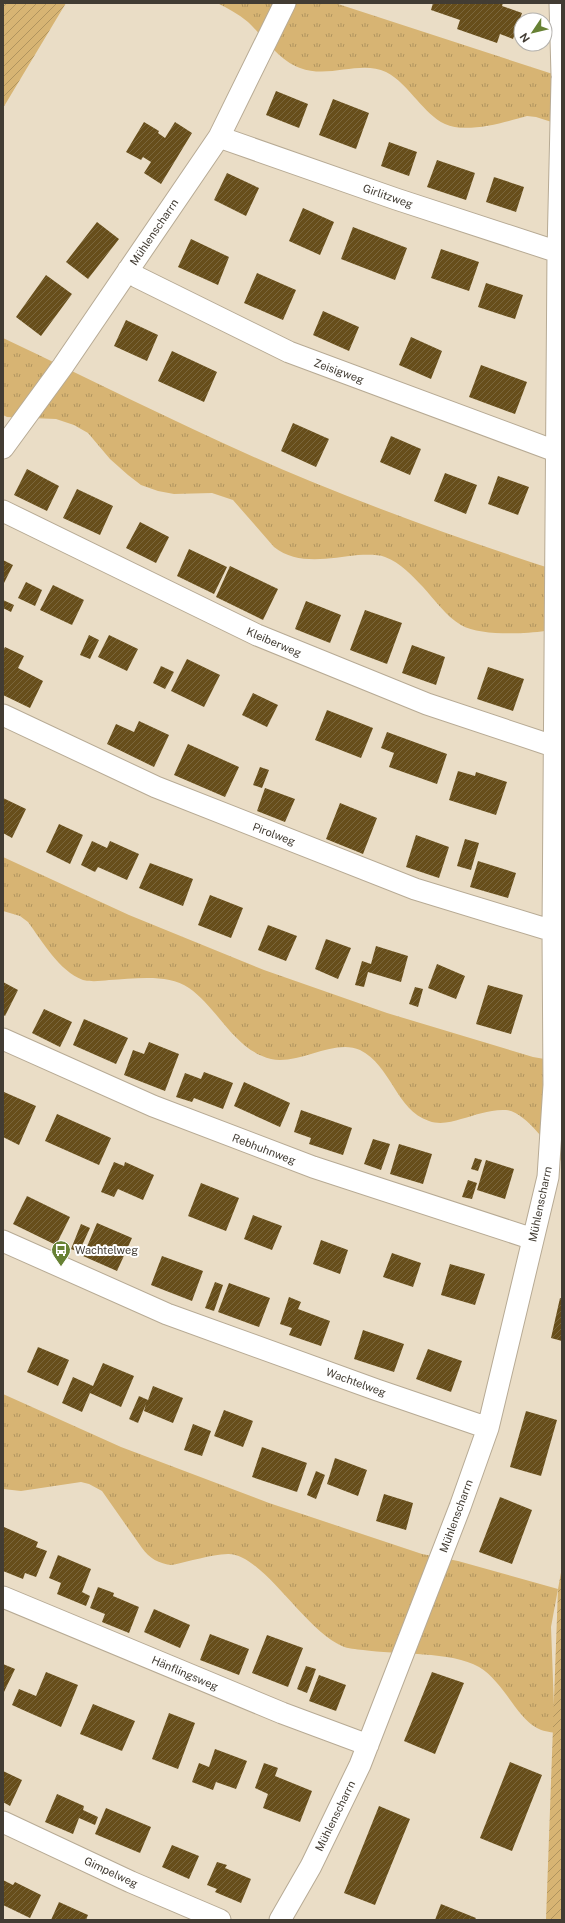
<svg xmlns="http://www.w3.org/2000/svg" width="565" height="1923" font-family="'Public Sans',sans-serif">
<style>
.grass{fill:url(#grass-tufts)}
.garden{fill:url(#garden-furrows)}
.building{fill:url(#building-hatch)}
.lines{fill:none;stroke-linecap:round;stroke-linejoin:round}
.minor-casing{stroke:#b7aa94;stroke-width:23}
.minor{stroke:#fff;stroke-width:21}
.labels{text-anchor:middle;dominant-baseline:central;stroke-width:4;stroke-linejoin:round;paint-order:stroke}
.street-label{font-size:11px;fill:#423c33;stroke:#fff}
.poi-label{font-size:11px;fill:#423c33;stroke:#fff;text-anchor:start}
</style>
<defs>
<pattern id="grass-tufts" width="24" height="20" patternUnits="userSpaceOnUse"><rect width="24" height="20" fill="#d7b473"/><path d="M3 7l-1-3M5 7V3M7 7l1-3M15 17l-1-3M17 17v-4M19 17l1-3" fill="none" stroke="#b0945f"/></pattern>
<pattern id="garden-furrows" width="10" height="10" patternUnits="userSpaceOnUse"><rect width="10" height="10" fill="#d7b473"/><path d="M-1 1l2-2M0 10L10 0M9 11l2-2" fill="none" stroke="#b0945f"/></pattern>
<pattern id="building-hatch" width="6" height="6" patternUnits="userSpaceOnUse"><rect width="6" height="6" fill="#674e1b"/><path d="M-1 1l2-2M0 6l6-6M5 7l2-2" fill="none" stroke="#7a663c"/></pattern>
</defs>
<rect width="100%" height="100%" fill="#eaddc6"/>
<path class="grass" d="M217,3H335L562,77L561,125L536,117L527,116C505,122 466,134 445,124C434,119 425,109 417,100C408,90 398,78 386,72C360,60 329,79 300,68C278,60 264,37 248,22C238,14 228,8 217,3Z
M3,338C105,386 205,438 310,481C393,515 477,545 562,572L545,631C523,634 480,636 461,625C447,617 434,599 423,587C411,575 401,563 385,557C377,554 366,555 358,555C330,558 298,566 274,547L233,500L212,493L174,494L158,491L141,485L128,475L110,459L88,433L74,425L56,419L7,417L3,415Z
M3,857L129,915L264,970L387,1013L533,1057L562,1062V1162C549,1147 526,1112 506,1110C491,1109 475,1115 461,1119C451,1122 440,1125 429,1121C396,1110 391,1065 360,1050C335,1038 299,1065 271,1059C234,1050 218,1008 189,988C167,973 134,979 109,980C101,981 91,982 83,980C59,971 42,941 28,922L20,916L3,911Z
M3,1394L121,1447L269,1503L422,1554L458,1561L558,1589L551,1627L555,1733C550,1732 542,1731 537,1728C516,1717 504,1682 479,1667C452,1651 396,1655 363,1650C356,1649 348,1649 342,1646C305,1631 262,1553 228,1554C210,1555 190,1561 172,1565C159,1564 149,1558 142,1548L102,1491L89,1484L81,1482L21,1491L3,1489Z"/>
<path class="garden" d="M3,3H66L3,108Z
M562,1567V1920H546L558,1589Z"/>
<path class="building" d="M433,3H503L502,6L522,13L513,39L500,34L497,43L457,29L460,20L431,10Z
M276,91L308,104L299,128L266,115Z
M333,99L369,113L356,149L319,135Z
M144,122L159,131L158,133L165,138L175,122L192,133L161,184L144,173L151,162L143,157L141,160L126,152Z
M389,142L417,152L409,176L381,166Z
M437,160L475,173L466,200L427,187Z
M227,173L259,188L246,216L214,200Z
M494,177L524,187L516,212L486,202Z
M303,208L334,222L320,255L289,241Z
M97,222L119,239L88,279L66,262Z
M353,227L407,248L395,280L341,259Z
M191,239L229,257L218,285L178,267Z
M441,249L479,262L469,291L431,278Z
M257,273L296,290L283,320L244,303Z
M46,275L72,294L41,336L16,317Z
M486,283L523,295L515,319L478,307Z
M323,311L359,327L349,351L313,335Z
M126,320L158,335L147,361L114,346Z
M411,337L442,351L431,379L399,365Z
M172,351L217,372L204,402L158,381Z
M481,365L527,382L515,414L469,397Z
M293,423L329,439L316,467L281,451Z
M391,436L421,449L410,475L380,462Z
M27,469L59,486L47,511L14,495Z
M445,473L477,485L466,514L434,501Z
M498,476L529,487L518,515L488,504Z
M77,489L113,506L100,535L63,518Z
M140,522L169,537L156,563L126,548Z
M189,549L227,567L214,594L177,576Z
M3,560L13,565L3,585Z
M230,566L278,589L263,620L216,597Z
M26,582L42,590L35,606L18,598Z
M53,585L84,600L72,625L40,610Z
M3,600L14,605L11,612L3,608Z
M306,601L341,615L330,643L295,629Z
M365,610L402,623L387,664L350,650Z
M89,635L99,640L90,659L80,655Z
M109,635L138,649L127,671L98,657Z
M412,645L445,657L436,685L402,673Z
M5,647L24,656L18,668L43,681L30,708L3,695V651Z
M187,659L220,675L204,707L171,691Z
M161,666L174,672L165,689L153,683Z
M488,667L524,679L513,711L477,699Z
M253,693L278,705L267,727L242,715Z
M327,710L373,728L361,758L315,740Z
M139,721L169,735L154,767L107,744L116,724L134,732Z
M387,732L447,754L437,784L389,767L394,753L381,748Z
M188,744L239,767L225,797L174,775Z
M260,767L269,770L262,788L253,785Z
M458,771L475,776L476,772L507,782L496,815L449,800Z
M265,788L295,799L285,822L257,811Z
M3,798L26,809L12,838L3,833Z
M340,803L377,818L363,854L326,839Z
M59,824L83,835L70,864L46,852Z
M416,835L449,847L439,878L406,867Z
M465,839L479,843L471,870L457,866Z
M92,841L107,848L110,841L139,854L127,880L98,867L95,872L81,865Z
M478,861L516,873L508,898L470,887Z
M150,863L193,879L183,906L139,888Z
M210,895L243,908L231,938L198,925Z
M268,925L297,936L286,961L258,950Z
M326,939L351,948L338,979L315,969Z
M376,946L408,956L401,982L368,972L364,987L355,985L362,961L371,964Z
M437,964L465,976L456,999L428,988Z
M3,982L18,990L5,1016L3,1015Z
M488,985L523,995L511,1034L476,1024Z
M415,987L423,989L418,1007L409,1004Z
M44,1009L72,1022L60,1047L32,1033Z
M84,1019L128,1038L116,1064L73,1045Z
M149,1042L179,1054L165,1091L124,1075L133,1050L144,1054Z
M204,1072L233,1083L223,1109L194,1098L192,1102L176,1097L185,1073L201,1079Z
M244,1082L290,1103L280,1127L234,1106Z
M4,1092L36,1106L19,1145L3,1137Z
M301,1110L352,1128L343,1155L309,1144L311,1138L294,1132Z
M57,1114L111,1138L99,1165L45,1141Z
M373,1139L390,1144L381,1170L364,1164Z
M399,1144L432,1154L423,1184L390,1174Z
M475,1158L482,1160L478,1171L471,1169Z
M486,1160L514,1169L505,1199L477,1190Z
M114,1162L124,1166L125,1162L154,1175L143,1200L118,1189L114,1197L101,1192Z
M468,1180L477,1183L472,1199L462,1197Z
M201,1183L239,1198L226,1231L188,1216Z
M27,1196L70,1217L56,1245L13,1224Z
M253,1215L282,1226L272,1250L244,1239Z
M97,1223L132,1238L117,1271L83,1256Z
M81,1224L90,1228L79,1252L71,1249Z
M321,1240L348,1250L340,1274L313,1264Z
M392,1253L421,1263L413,1287L383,1277Z
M162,1256L203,1271L192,1301L151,1285Z
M450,1264L485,1274L475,1305L441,1295Z
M215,1282L223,1285L214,1311L205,1308Z
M229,1283L270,1298L259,1327L218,1312Z
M289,1297L301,1302L298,1309L330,1321L321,1346L289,1335L292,1328L280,1324Z
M560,1298L562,1299V1341L551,1338Z
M363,1330L404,1344L394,1372L354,1359Z
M38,1347L69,1360L58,1386L27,1372Z
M428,1349L462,1361L451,1392L416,1379Z
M103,1363L134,1376L121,1407L90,1393L82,1412L62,1403L73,1377L93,1386Z
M153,1386L183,1398L173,1423L144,1411L146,1404L138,1423L129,1419L139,1396L148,1400Z
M224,1410L253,1421L243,1447L214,1436Z
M526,1411L557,1420L541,1476L510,1467Z
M193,1424L211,1431L202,1456L184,1450Z
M262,1447L307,1463L297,1492L252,1477Z
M335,1458L367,1470L358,1496L327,1484Z
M316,1471L325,1475L316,1499L307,1495Z
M384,1494L413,1503L406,1530L376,1521Z
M500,1497L532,1510L512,1564L479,1552Z
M4,1527L38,1542L36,1547L47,1551L36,1577L25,1573L23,1579L3,1571Z
M58,1555L91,1569L82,1592L90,1596L86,1606L57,1594L61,1583L49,1578Z
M98,1587L114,1593L113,1596L139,1607L129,1633L102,1622L105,1614L90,1608Z
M154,1609L190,1625L180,1648L144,1632Z
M210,1634L249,1649L239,1675L200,1660Z
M267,1635L303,1648L288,1687L252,1673Z
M3,1664L15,1669L3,1694Z
M306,1666L316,1669L307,1693L297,1689Z
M46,1672L78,1685L61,1727L12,1705L19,1689L36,1696Z
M432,1672L464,1683L435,1754L404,1741Z
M319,1675L346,1685L336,1711L309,1701Z
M93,1704L135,1721L122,1751L80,1734Z
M169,1713L195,1723L178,1769L152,1759Z
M215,1749L247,1761L236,1789L216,1782L213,1790L192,1782L199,1763L209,1767Z
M510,1762L542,1775L512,1851L480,1838Z
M264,1763L278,1768L275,1776L312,1791L300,1822L263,1808L268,1794L255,1788Z
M3,1771L22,1780L10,1806L3,1802Z
M57,1794L84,1806L83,1810L98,1817L95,1825L79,1818L73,1834L45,1822Z
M379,1806L410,1819L375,1905L344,1893Z
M106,1808L151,1827L140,1853L95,1834Z
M172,1845L199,1856L189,1879L162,1867Z
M217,1862L227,1865L225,1868L251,1879L241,1903L215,1892L217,1889L207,1885Z
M3,1880L13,1885L15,1882L41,1895L30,1918L3,1905Z
M59,1902L88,1915L86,1920H51Z
M441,1904L476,1918L475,1920H435Z"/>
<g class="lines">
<g class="minor-casing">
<path id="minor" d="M560,3L562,75
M219,137L396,199L558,252
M128,270L137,277L289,352L558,452
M3,448L63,366L219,137L285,3
M3,511L257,635L427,704L556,747
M3,715L156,787L415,889L553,931
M3,1039L153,1106L313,1167L533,1239
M3,1241L167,1314L377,1390L488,1428
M3,1597L282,1713L368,1745
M3,1822L131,1882L220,1920
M280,1920L311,1866L360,1765L460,1507L488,1428L548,1177L554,1085L553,931L558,252L562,79"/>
</g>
<use href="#minor" class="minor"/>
</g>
<defs>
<g id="bus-pin" transform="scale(1)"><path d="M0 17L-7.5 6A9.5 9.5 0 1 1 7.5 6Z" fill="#678134" stroke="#fff"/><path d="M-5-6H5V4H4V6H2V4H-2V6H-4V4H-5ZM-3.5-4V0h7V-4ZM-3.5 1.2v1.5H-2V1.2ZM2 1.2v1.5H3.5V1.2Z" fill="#fff"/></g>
</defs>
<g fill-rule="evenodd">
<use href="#bus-pin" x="61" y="1250"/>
</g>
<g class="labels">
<g class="street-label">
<text transform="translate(388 196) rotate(19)">Girlitzweg</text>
<text transform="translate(154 232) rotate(-56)">Mühlenscharrn</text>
<text transform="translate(339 371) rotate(20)">Zeisigweg</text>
<text transform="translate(274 642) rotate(23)">Kleiberweg</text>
<text transform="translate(274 834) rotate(21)">Pirolweg</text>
<text transform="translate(264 1149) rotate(21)">Rebhuhnweg</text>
<text transform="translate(540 1204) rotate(-78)">Mühlenscharrn</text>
<text transform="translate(356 1382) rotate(20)">Wachtelweg</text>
<text transform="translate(456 1516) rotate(-70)">Mühlenscharrn</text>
<text transform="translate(185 1673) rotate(23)">Hänflingsweg</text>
<text transform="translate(335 1816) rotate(-64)">Mühlenscharrn</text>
<text transform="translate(111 1872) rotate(25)">Gimpelweg</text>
</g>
<g class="poi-label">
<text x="75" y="1250">Wachtelweg</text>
</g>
</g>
<rect width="565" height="1923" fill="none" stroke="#423c33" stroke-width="8"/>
<g transform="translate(533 32) rotate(235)"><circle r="19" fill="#ffffff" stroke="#b3b1ad"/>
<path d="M0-3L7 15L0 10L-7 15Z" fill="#678134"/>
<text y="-6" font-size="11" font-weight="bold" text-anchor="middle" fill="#423c33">N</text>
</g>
</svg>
